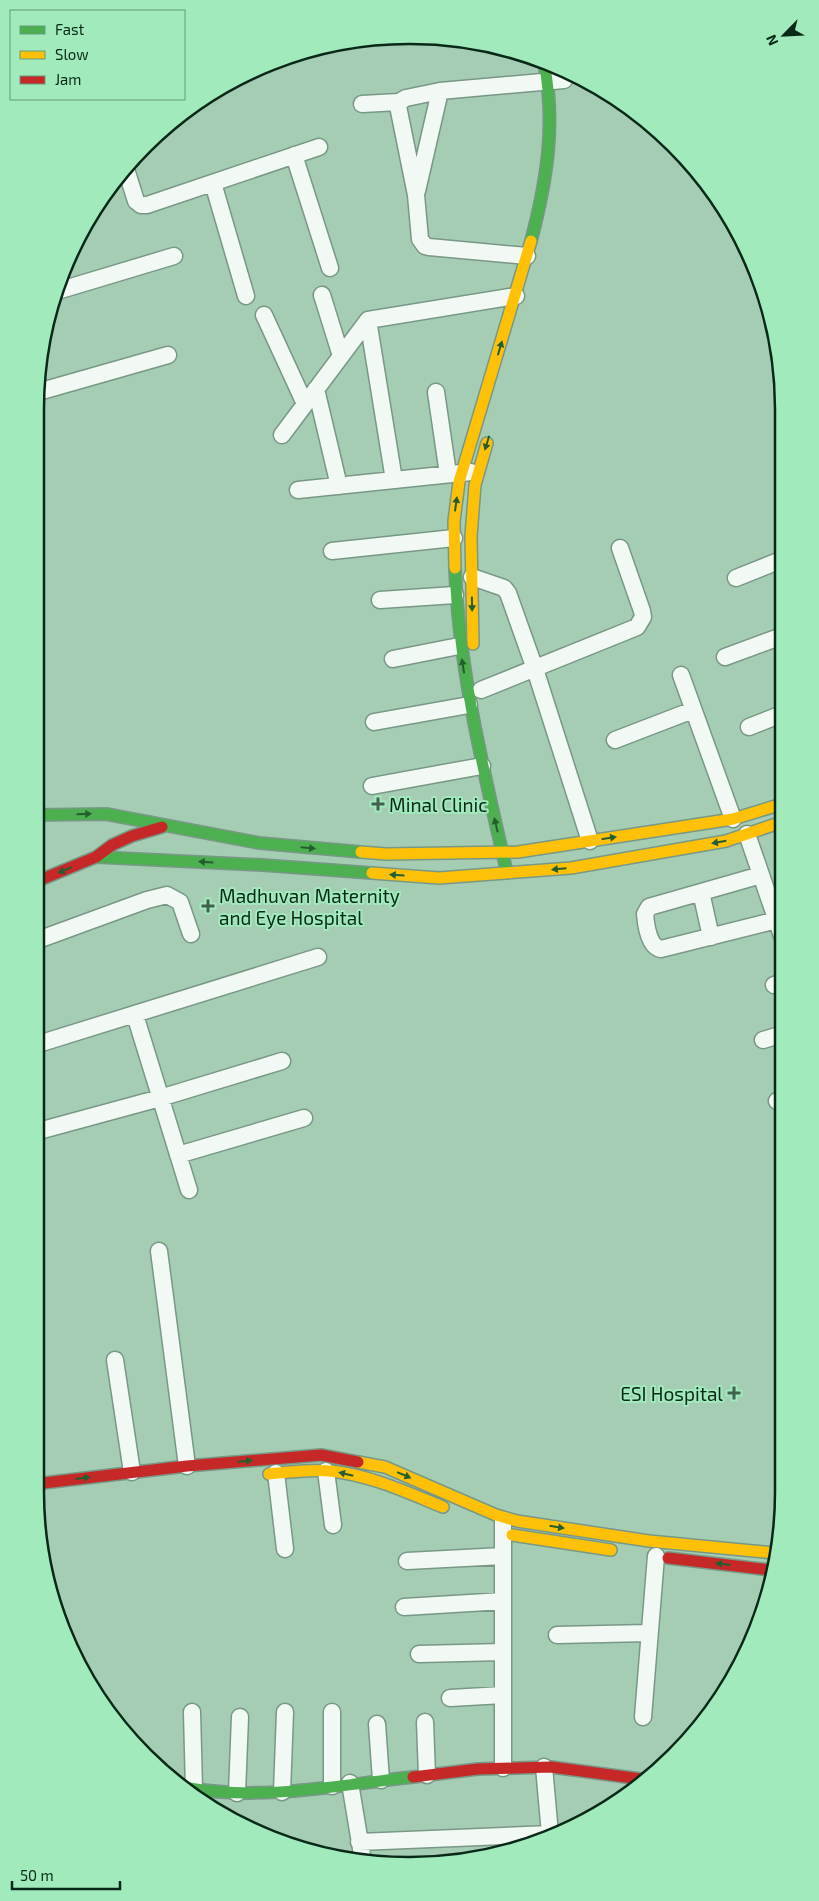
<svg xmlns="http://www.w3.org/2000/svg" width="819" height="1901" font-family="'Exo 2',sans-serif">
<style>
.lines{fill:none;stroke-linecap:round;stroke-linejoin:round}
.street-casing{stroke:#789885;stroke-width:19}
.fast-casing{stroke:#789885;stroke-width:14}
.slow-casing{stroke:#789885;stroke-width:14}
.jam-casing{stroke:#789885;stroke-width:14}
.street{stroke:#f2f8f4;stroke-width:16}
.fast{stroke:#4caf50;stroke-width:11}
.slow{stroke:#ffc107;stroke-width:11}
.jam{stroke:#c62828;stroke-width:11}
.oneway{fill:#245e2e}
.poi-dot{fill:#40624e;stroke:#a1eabc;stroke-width:2}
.labels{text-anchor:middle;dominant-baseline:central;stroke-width:4;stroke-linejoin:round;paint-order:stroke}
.poi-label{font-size:19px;fill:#0a2817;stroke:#a1eabc;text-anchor:start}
.rim{fill:none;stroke:#0a2817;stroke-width:2.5}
</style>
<rect width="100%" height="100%" fill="#a5cdb4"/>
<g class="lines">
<g class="street-casing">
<path id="street" d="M362,104L399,102
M294,155L330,268
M125,166L136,201L141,205H147L319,147
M213,183L246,296
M417,191L440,91
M527,256L429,247L425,246L420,239L416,195L398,106L399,102L406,98L440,91L564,80
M54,292L174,256
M322,295L341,356
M264,315L305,404
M316,389L339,486
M38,392L168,355
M436,392L448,474
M282,435L368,320
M394,480L368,320L516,296
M298,490L471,472
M332,551L454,538
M472,577L504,588L508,593L535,669L590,841
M736,578L781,560
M380,600L455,595
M725,657L782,636
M393,659L459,646
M681,675L733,819
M481,690L637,627L643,617L642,611L620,548
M374,722L469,705
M749,727L782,714
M615,740L693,710
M372,786L482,766
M747,834L782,936
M761,875L649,907L645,914C646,926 649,947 661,949L777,920
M701,892L711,937
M35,941L147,900L167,895L180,902L191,934
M774,985L783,982
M135,1015L189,1190
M763,1040L783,1034
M35,1045L318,957
M777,1101L783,1099
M35,1132L160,1098L282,1061
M178,1155L304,1118
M159,1251L187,1466
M115,1360L132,1472
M326,1471L333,1525
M276,1473L285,1549
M407,1561L503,1556
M404,1607L503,1601
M557,1635L648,1633
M419,1654L503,1652
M450,1698L503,1695
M192,1712L194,1789
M643,1717L656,1556
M425,1722L427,1775
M377,1724L381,1780
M503,1768V1520
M350,1783L363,1861
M332,1786V1712
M282,1792L285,1712
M237,1793L240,1717
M359,1842L550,1834L544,1767"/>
</g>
<g class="fast-casing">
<path id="fast" d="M531,241C547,180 556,124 544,62
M455,568C459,672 484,772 507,873
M35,815L106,814L259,843L361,852
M96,857L262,865L372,873
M189,1788C263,1801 339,1785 413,1777"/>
</g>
<g class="slow-casing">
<path id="slow" d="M455,568L454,521L459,482L531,241
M473,644L471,536L475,485L487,443
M361,852L386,854L518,852L733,819L782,804
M372,873L439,878L571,868L726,841L782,822
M358,1462L385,1467L496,1515L517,1521L649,1541L774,1553
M269,1474C289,1472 310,1469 330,1471C370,1475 406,1492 443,1507
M512,1535L611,1550"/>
</g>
<g class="jam-casing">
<path id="jam" d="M35,882L96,857L112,845L132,836L162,827
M35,1484L187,1466L321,1455L358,1462
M668,1558L771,1570
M413,1777L478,1769L551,1767L641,1779"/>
</g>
<use href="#street" class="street"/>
<use href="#fast" class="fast"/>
<use href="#slow" class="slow"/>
<use href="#jam" class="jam"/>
</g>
<defs><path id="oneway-solid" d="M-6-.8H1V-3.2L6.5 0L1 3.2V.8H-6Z" transform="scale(1.25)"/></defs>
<g class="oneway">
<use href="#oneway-solid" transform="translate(500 348) rotate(-73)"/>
<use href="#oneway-solid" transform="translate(487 443) rotate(107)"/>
<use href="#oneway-solid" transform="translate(456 504) rotate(-82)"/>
<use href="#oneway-solid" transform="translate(472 604) rotate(89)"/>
<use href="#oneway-solid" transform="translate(463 666) rotate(-99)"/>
<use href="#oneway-solid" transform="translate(84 814) rotate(-1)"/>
<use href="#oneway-solid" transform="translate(496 825) rotate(-103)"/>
<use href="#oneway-solid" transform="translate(609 838) rotate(-9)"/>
<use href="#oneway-solid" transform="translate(719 842) rotate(170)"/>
<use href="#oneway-solid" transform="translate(308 848) rotate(5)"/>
<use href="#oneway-solid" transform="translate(206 862) rotate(-177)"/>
<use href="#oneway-solid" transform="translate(559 869) rotate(175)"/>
<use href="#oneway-solid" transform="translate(65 870) rotate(157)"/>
<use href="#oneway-solid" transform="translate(397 875) rotate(-176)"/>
<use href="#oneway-solid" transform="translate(245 1461) rotate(-5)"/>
<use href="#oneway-solid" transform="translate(346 1474) rotate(-167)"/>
<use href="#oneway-solid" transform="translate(404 1475) rotate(23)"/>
<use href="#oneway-solid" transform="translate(83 1478) rotate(-7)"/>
<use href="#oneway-solid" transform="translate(557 1527) rotate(9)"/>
<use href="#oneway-solid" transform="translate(723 1564) rotate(-173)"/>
</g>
<g class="poi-dot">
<path d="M375.5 796.5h5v5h5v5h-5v5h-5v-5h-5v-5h5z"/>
<path d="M205.5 898.5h5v5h5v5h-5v5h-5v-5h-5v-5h5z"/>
<path d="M731.5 1385.5h5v5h5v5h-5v5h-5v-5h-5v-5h5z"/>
</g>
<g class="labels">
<g class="poi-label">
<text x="389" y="804">Minal Clinic</text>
<text x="219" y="895">Madhuvan Maternity<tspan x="219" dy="22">and Eye Hospital</tspan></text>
<text x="723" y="1393" text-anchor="end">ESI Hospital</text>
</g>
</g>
<path d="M0 0H819V1901H0ZM409 44H410A365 365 0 0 1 775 409V1492A365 365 0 0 1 410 1857H409A365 365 0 0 1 44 1492V409A365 365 0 0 1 409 44Z" fill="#a1eabc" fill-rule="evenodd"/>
<path class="rim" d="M409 44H410A365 365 0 0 1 775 409V1492A365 365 0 0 1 410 1857H409A365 365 0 0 1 44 1492V409A365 365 0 0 1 409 44Z"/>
<rect x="10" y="10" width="175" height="90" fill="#a1eabc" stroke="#659c7a"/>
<rect x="20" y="26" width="25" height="8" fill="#4caf50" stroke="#659c7a"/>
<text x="55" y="35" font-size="15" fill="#0a2817">Fast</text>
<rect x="20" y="51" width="25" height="8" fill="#ffc107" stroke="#659c7a"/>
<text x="55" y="60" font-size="15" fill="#0a2817">Slow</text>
<rect x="20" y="76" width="25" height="8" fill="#c62828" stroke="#659c7a"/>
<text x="55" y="85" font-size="15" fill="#0a2817">Jam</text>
<g transform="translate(784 35) rotate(246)" stroke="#a1eabc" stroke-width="4" paint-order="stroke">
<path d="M0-4L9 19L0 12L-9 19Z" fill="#0a2817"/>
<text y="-8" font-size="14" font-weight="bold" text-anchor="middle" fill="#0a2817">N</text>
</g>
<path d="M12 1881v8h108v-8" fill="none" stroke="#0a2817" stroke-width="2.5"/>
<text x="20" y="1881" font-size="15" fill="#0a2817" stroke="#a1eabc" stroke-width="4" paint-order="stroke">50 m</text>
</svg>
